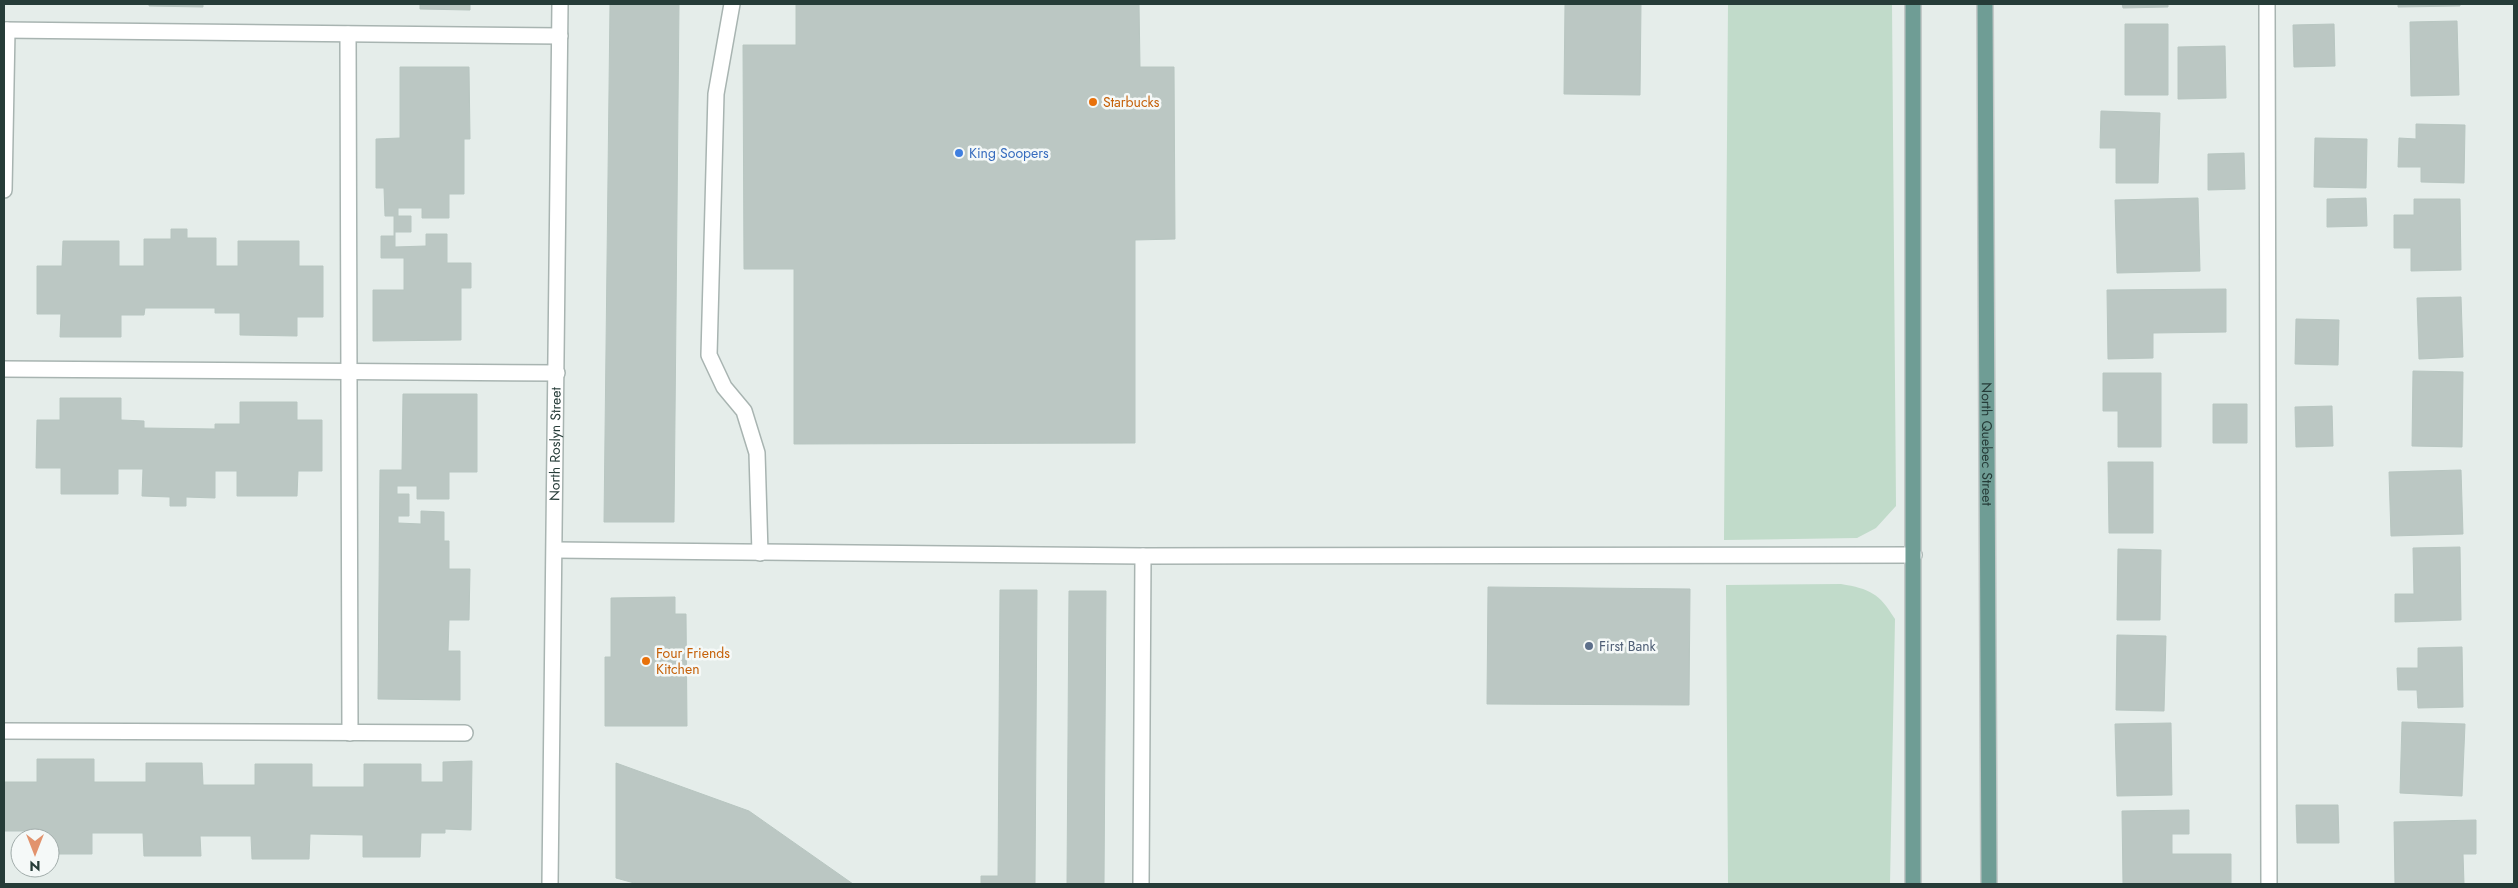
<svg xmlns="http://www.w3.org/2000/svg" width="2518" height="888" font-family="Jost,sans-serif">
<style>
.green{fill:#c1dbca}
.building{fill:#bbc7c3;stroke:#b8c6c1}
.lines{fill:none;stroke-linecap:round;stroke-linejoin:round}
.minor-casing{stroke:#a8b4b1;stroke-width:18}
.major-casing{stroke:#c2c8c7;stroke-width:18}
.minor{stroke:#fff;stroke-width:15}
.major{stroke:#6f9d95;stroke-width:15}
.food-dot{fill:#e8710a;stroke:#f5f9f8;stroke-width:2}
.shop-dot{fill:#3f7fe0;stroke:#f5f9f8;stroke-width:2}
.service-dot{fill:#5c6f8a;stroke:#f5f9f8;stroke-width:2}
.labels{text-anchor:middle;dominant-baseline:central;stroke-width:5;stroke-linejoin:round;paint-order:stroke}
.food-label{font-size:14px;fill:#c56008;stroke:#f5f9f8;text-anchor:start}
.shop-label{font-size:14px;fill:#366cbe;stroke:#f5f9f8;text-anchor:start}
.street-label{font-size:14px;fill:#263c38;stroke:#f5f9f8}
.service-label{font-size:14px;fill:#4e5e75;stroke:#f5f9f8;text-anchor:start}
</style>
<rect width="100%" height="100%" fill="#e5edea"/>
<path class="green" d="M1728,4H1892L1896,506L1876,528L1857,538L1724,540Z
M1841,584C1870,589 1879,593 1895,619L1890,884H1728L1726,585Z"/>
<path class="building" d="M149,4H203V7L149,6Z
M420,4H470V10L420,9Z
M610,4H679L674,522H604Z
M796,4H1139L1140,67H1174L1175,239L1135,240V443L794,444V269H744L743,45H796Z
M1565,4H1641L1640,95L1564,94Z
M2122,4H2168V7L2123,8Z
M2398,4H2460V6L2398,7Z
M2457,21L2459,95L2411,96L2410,22Z
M2125,24H2168V95H2125Z
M2334,24L2335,66L2294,67L2293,25Z
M2225,46L2226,98L2178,99V47Z
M400,67H469L470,139H464V194H449V218H422V208H398V216H411V232H395V247L426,246V234H447V263H471V288H461V340L373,341V290H404V258H381V236H394V216H385L384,188H376V139L400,138Z
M2101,111L2160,113L2158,183H2116V148H2100Z
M2416,124L2465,125L2464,183L2421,182V167H2398L2399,138L2416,139Z
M2315,138L2367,139L2366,188L2314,187Z
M2244,153L2245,189L2208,190V154Z
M2198,198L2200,271L2117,273L2115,200Z
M2366,198L2367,226L2327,227V199Z
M2414,199H2460L2461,270L2411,271V248H2394V215H2414Z
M171,229H187V238H216V266H238V241H299V266H323V317H297V336L240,335V313H215V308H145L144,315H121V337H60L61,314H37V266H62L63,241H119V266H144V239H171Z
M2226,289V332L2153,333V358L2108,359L2107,290Z
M2461,297L2463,357L2419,359L2417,298Z
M2296,319L2339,320L2338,365L2295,364Z
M2413,371L2463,372L2462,447L2412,446Z
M2103,373H2161V447H2118V411H2103Z
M403,394H477V472H449V499H417V486H397V494H409V516H398V523L421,524V511L444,512V541H449V569H470L469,620H449L448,651H460V700L378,699L380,470H402Z
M60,398H121V420L144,421V428L215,429V424H240V402H297V420H322V471H298L297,496H237V471H215V498L186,497V506H170V497L142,496L143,469H118V494H61V468H36L37,420H60Z
M2213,404H2247V443H2213Z
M2332,406L2333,446L2296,447L2295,407Z
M2108,462H2153V533H2109Z
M2461,470L2463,534L2391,536L2389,472Z
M2460,547L2461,620L2395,622V594H2414L2413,548Z
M2118,549L2161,550L2160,620H2117Z
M1488,587L1690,589L1689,705L1487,704Z
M1000,590H1037L1035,884H981V876H998Z
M1069,591H1106L1104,884H1067Z
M675,597V614H686L687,726H605V657H611V598Z
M2117,635L2166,636L2164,711L2116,710Z
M2462,647L2463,707L2418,708L2417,690H2398L2397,668H2418V648Z
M2402,722L2465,724L2462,796L2400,793Z
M2171,723L2172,795L2117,796L2115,724Z
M37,759H94V782H146V763H202L203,785H255V764H312V787H364V764H421V782H443V762L472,761L471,830L445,829V833H421L420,857H363V835L310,834L309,859H252L251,836H200L201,856H144L143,833H92V854H50V838H34V831H4V782H37Z
M616,763L749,811L853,884H638L616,878Z
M2296,805H2338L2339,843H2297Z
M2189,810V834H2172V854H2231V883L2123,884L2122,811Z
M2476,820V854H2463L2464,884H2395L2394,822Z"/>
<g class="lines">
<g class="minor-casing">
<g id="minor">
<path d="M732,4L716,94L709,355L724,387L744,411L757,453L760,553"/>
<path d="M2267,4L2269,884"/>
<path d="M4,30L560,36"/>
<path d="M348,34L350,733"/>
<path d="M4,190L7,30"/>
<path d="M4,369L557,373"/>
<path d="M556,550L1143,556L1914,555"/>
<path d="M4,731L465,733"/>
<path id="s1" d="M550,884L560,4"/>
<path d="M1141,884L1143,556"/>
</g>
</g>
<g class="major-casing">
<g id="major">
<path id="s2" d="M1985,4L1989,884"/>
<path d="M1913,884V4"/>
</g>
</g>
<use href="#minor" class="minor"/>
<use href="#major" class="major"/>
</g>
<g class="food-dot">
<circle cx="1093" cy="102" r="5"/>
<circle cx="646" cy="661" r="5"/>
</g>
<circle class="shop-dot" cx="959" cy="153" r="5"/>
<circle class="service-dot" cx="1589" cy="646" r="5"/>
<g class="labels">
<g class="food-label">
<text x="1103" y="102">Starbucks</text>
<text x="656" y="653">Four Friends<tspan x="656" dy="16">Kitchen</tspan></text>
</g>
<g class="shop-label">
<text x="969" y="153">King Soopers</text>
</g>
<g class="street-label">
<text stroke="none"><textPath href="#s1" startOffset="440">North Roslyn Street</textPath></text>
<text stroke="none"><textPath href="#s2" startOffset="440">North Quebec Street</textPath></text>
</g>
<g class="service-label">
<text x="1599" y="646">First Bank</text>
</g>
</g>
<rect width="2518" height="888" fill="none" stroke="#263c38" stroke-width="10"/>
<g transform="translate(35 853) rotate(180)"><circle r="24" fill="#f5f9f8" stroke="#a2adab"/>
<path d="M0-4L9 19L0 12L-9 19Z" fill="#e2936d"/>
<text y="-8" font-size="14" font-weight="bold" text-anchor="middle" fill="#263c38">N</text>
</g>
</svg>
